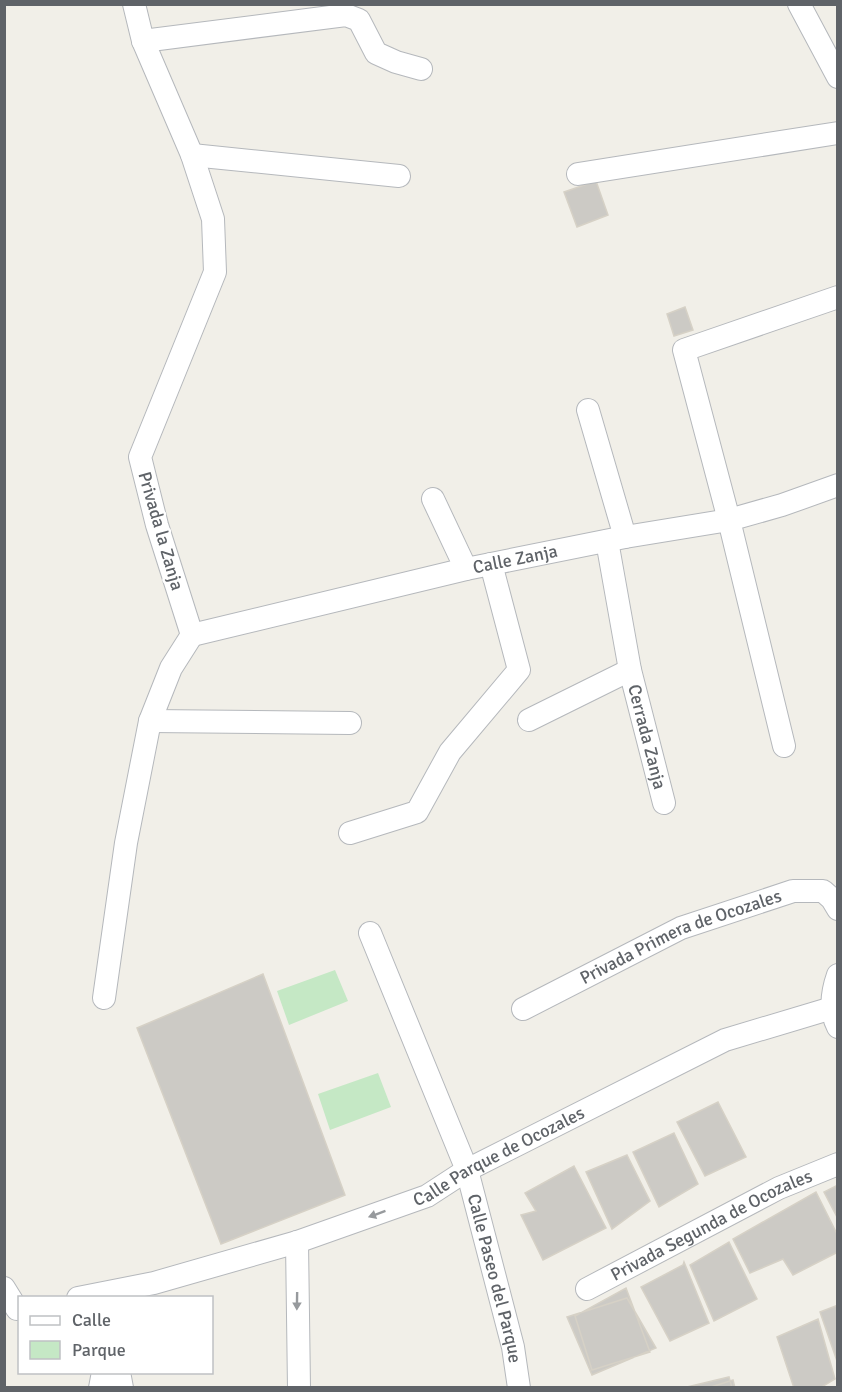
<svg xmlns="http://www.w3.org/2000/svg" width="842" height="1392" font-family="Signika,sans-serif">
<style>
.green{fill:#c5e8c5}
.building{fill:#cccac5;stroke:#d6d1c6;stroke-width:1.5}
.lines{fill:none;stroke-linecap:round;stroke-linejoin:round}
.minor-casing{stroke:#b5b8bc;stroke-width:24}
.minor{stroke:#fff;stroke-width:22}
.oneway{fill:#979a9d}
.labels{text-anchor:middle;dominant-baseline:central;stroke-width:5;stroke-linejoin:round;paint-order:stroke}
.street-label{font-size:18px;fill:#5f6368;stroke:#fff}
</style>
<rect width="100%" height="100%" fill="#f1efe8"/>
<path class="green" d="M335,970L348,1001L289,1025L277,991Z
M378,1073L391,1107L330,1130L318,1094Z"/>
<path class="building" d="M596,181L608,215L577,227L564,192Z
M685,307L693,330L674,336L667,314Z
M263,974L345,1195L221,1244L137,1028Z
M718,1102L746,1157L705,1176L677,1122Z
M674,1133L698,1184L659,1207L633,1152Z
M627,1155L650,1201L612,1229L586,1172Z
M574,1166L606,1228L543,1260L521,1215L536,1211L525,1193Z
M838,1185V1219L824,1192Z
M816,1192L838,1236V1252L793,1275L783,1259L750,1273L733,1239Z
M729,1242L757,1299L714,1321L690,1265Z
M684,1262L709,1323L670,1341L641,1287L683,1265Z
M626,1288L650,1352L592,1370L575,1316Z
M627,1298L656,1348L592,1375L567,1317Z
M838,1305V1364L820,1312Z
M818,1319L835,1379L820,1388H794L777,1337Z
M729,1377L732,1388L687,1387Z
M733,1380L735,1388H708Z"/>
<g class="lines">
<g class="minor-casing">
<g id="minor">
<path d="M799,4L838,77"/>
<path d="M143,41L346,15L359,20L376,53L396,62L421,69"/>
<path d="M192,155L399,176"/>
<path d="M578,174L838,133"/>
<path d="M588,410L625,537"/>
<path d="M433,499L466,569"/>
<path id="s1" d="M607,541L630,670L664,803"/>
<path id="s2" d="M192,635L466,569L625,537L729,520L782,505L838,485"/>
<path d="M529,720L630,670"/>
<path d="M150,721L350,723"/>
<path d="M784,746L729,520L684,350L838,297"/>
<path d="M350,833L417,812L450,752L519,670L491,564"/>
<path id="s3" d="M370,933L467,1170L513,1347L519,1388"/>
<path d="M838,975C832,992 829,1010 838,1027"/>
<path d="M104,998L126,843L150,721L171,668L192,635L157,525L140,457L215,272L213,219L192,155L143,41L134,4"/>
<path id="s4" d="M523,1009L681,928L793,891H823L832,899L838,909"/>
<path d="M297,1242L299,1388"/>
<path d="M4,1288L17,1309H20"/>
<path id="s5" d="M587,1289L779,1188L838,1164"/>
<path id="s6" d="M78,1298L154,1283L297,1242L427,1196L467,1170L725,1040L832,1008"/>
<path d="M119,1372L122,1388"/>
<path d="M100,1388L103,1372"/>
</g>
</g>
<use href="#minor" class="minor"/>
</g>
<defs><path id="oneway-solid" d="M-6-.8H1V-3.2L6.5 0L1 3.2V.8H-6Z" transform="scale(1.5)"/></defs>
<g class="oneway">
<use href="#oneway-solid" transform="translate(377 1214) rotate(160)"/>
<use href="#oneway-solid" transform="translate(297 1301) rotate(91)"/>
</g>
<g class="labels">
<g class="street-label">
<text transform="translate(161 531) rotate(74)">Privada la Zanja</text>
<text stroke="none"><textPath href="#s2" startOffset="332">Calle Zanja</textPath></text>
<text stroke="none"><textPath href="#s1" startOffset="200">Cerrada Zanja</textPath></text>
<text stroke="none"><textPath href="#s4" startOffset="174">Privada Primera de Ocozales</textPath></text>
<text stroke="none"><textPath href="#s6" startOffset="446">Calle Parque de Ocozales</textPath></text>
<text stroke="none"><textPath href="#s5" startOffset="140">Privada Segunda de Ocozales</textPath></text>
<text stroke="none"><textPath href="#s3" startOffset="368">Calle Paseo del Parque</textPath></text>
</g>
</g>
<rect width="842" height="1392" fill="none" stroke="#5f6368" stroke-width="12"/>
<rect x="18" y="1296" width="195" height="78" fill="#ffffff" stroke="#bfc1c3" stroke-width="1.5"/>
<rect x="30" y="1316" width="30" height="9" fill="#ffffff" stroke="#bfc1c3" stroke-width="1.5"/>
<text x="72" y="1326" font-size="18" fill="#5f6368">Calle</text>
<rect x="30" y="1341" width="30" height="18" fill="#c5e8c5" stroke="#bfc1c3" stroke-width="1.5"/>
<text x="72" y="1356" font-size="18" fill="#5f6368">Parque</text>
</svg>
